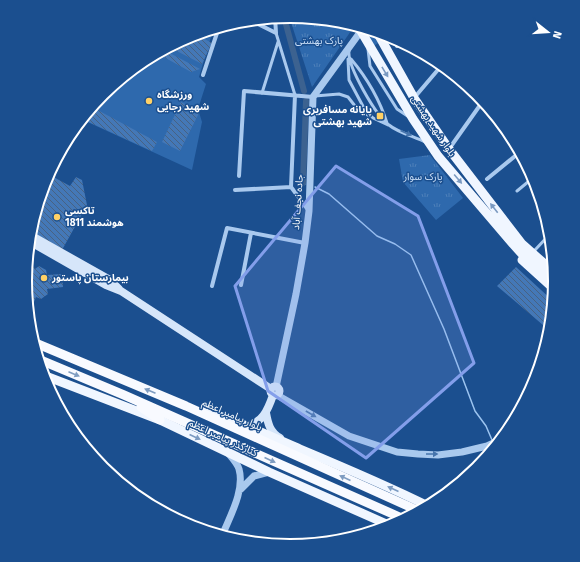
<svg xmlns="http://www.w3.org/2000/svg" width="580" height="562" font-family="'Fira Sans','Noto Sans Arabic',sans-serif">
<style>
.green{fill:#2e69ad}
.park{fill:url(#park-tufts)}
.lines{fill:none;stroke-linecap:round;stroke-linejoin:round}
.stream{stroke:#9cc4f0;stroke-width:1.5}
.canal{stroke:#3c6290;stroke-width:6}
.building{fill:url(#building-back-hatch)}
.service{stroke:#a9c9ee;stroke-width:3}
.minor{stroke:#a9c9ee;stroke-width:4}
.tertiary{stroke:#a9c9ee;stroke-width:7}
.secondary{stroke:#d6e6fa;stroke-width:8}
.primary{stroke:#f0f6ff;stroke-width:9}
.trunk{stroke:#f8faff;stroke-width:9}
.oneway{fill:#7b9ac1}
.oneway2{fill:#4674ac}
.oneway3{fill:#7e9cc1}
.marked{fill:#839eea;fill-opacity:0.2;stroke:#839eea;stroke-width:3;stroke-linejoin:round}
.poi-dot{fill:#ffd166;stroke:#1b4f8f;stroke-width:1.5}
.labels{text-anchor:middle;dominant-baseline:central;stroke-width:3;stroke-linejoin:round;paint-order:stroke}
.park-label{font-size:10px;fill:#cfe3fa;stroke:#1b4f8f}
.poi-label{font-size:10px;font-weight:bold;fill:#fff;stroke:#1b4f8f;text-anchor:start}
.street-label{font-size:10px;fill:#fff;stroke:#1b4f8f}
.rim{fill:none;stroke:#fff;stroke-width:2}
</style>
<defs>
<pattern id="park-tufts" width="24" height="20" patternUnits="userSpaceOnUse"><rect width="24" height="20" fill="#2e69ad"/><path d="M3 7l-1-3M5 7V3M7 7l1-3M15 17l-1-3M17 17v-4M19 17l1-3" fill="none" stroke="#4d80b9"/></pattern>
<pattern id="building-back-hatch" width="6" height="6" patternUnits="userSpaceOnUse"><rect width="6" height="6" fill="#4478b7"/><path d="M-1 5l2 2M0 0l6 6M5-1l2 2" fill="none" stroke="#486282"/></pattern>
</defs>
<rect width="100%" height="100%" fill="#1b4f8f"/>
<path class="green" d="M364,28L371,30L378,43L374,46Z
M204,32L211,37L199,77L206,84L198,109L202,122L192,170L81,119L103,93L143,61L189,36Z"/>
<path class="park" d="M289,16L342,21L350,24L353,28L312,87Z
M430,155L463,198L436,220L403,182L399,159Z"/>
<g class="lines">
<path class="stream" d="M303,183L305,184
M315,187L329,194L377,236L395,244L411,255L444,329L475,411L486,426L492,440"/>
<path class="canal" d="M284,17L304,91
M303,183L306,101"/>
</g>
<path class="building" d="M195,34L212,43L202,64L169,47L189,36Z
M164,50L200,69L191,72L160,55Z
M181,102L200,111L180,151L162,142Z
M92,107L157,142L152,151L82,119Z
M48,174L70,186L76,177L82,180L87,205L62,250L30,233L45,179Z
M28,259L35,269L39,266L46,270L47,275L62,274L63,287L47,289L48,294L41,299L36,297L34,302L27,298L25,281Z
M516,267L553,301L550,331L497,286Z"/>
<g class="lines">
<path class="service" d="M276,33L295,95
M368,49L370,66L397,109L409,117
M349,51C347,66 376,116 389,125C397,132 415,137 425,142
M348,59L349,80L365,110L373,118L388,125
M351,59C367,78 379,98 387,123
M262,93L278,42
M315,96L339,94L348,97L355,106L369,116
M517,191L534,177
M535,250L550,234"/>
<path class="minor" d="M250,20L276,33L275,17
M397,46L402,42
M203,75L219,27
M295,95L291,187L309,211
M414,98L442,65
M449,149L483,101
M239,176L244,91L313,97
M487,179L520,152
M235,190L291,187
M241,285L251,233
M212,286L227,228L305,243
M427,501L435,502"/>
<path class="tertiary" d="M276,387L296,294L305,243L309,211L313,97L361,31
M277,395L349,436L397,452L418,454L438,455L462,452L487,446L500,440
M241,489L254,476L269,472
M222,536C230,516 245,490 239,469C237,463 232,458 228,453"/>
<path class="secondary" d="M30,235L110,280L119,289
M29,241L106,285L121,291L271,389
M270.5 391a4.5 4.5 0 1 1 9 0a4.5 4.5 0 1 1-9 0Z
M266,413C268,424 270,432 280,438
M245,426C262,424 268,410 273,395"/>
<path class="primary" d="M358,26L413,119L438,156L513,244L522,254L555,280
M377,32L414,98L449,149L522,244L547,266
M522,260L554,289
M43,375L160,420L269,472L391,526
M203,411C236,420 268,435 300,449C343,467 386,485 428,506"/>
<path class="trunk" d="M33,342L186,406L419,511
M38,359L124,395L404,519
M141,407L160,420"/>
</g>
<defs><path id="oneway-solid" d="M-6-.8H1V-3.2L6.5 0L1 3.2V.8H-6Z"/></defs>
<g class="oneway">
<use href="#oneway-solid" transform="translate(385 72) rotate(59)"/>
<use href="#oneway-solid" transform="translate(458 179) rotate(50)"/>
<use href="#oneway-solid" transform="translate(494 208) rotate(-128)"/>
<use href="#oneway-solid" transform="translate(195 437) rotate(25)"/>
<use href="#oneway-solid" transform="translate(393 489) rotate(-156)"/>
</g>
<g class="oneway2">
<use href="#oneway-solid" transform="translate(406 133) rotate(24)"/>
<use href="#oneway-solid" transform="translate(311 414) rotate(30)"/>
<use href="#oneway-solid" transform="translate(432 454)"/>
</g>
<g class="oneway3">
<use href="#oneway-solid" transform="translate(74 374) rotate(23)"/>
<use href="#oneway-solid" transform="translate(150 391) rotate(-157)"/>
<use href="#oneway-solid" transform="translate(270 460) rotate(24)"/>
<use href="#oneway-solid" transform="translate(345 478) rotate(-156)"/>
</g>
<path class="marked" d="M336,166L418,216L474,363L366,458L268,391L235,286Z"/>
<g class="poi-dot">
<circle cx="149" cy="101" r="4"/>
<rect x="376" y="112" width="8" height="8" rx="2"/>
<circle cx="57" cy="217" r="4"/>
<circle cx="44" cy="278" r="4"/>
</g>
<g class="labels">
<g class="park-label">
<text x="319" y="41">پارک بهشتی</text>
<text x="423" y="177">پارک سوار</text>
</g>
<g class="poi-label">
<text x="157" y="95">ورزشگاه<tspan x="157" dy="12">شهید رجایی</tspan></text>
<text x="372" y="110" text-anchor="end">پایانه مسافربری<tspan x="372" dy="12">شهید بهشتی</tspan></text>
<text x="65" y="211">تاکسی<tspan x="65" dy="12">هوشمند 1811</tspan></text>
<text x="52" y="278">بیمارستان پاستور</text>
</g>
<g class="street-label">
<text transform="translate(433 126) rotate(56)">بلوار شهید بهشتی</text>
<text transform="translate(298 202) rotate(-86)">جاده نجف آباد</text>
<text transform="translate(232 415) rotate(24)">بلوار پیامبر اعظم</text>
<text transform="translate(223 438) rotate(25)">کنارگذر پیامبر اعظم</text>
</g>
</g>
<path d="M0 0H580V562H0ZM32 281a258 258 0 1 1 516 0a258 258 0 1 1-516 0Z" fill="#1b4f8f" fill-rule="evenodd"/>
<path class="rim" d="M32 281a258 258 0 1 1 516 0a258 258 0 1 1-516 0Z"/>
<g transform="translate(548 32) rotate(107)" stroke="#1b4f8f" stroke-width="3" paint-order="stroke">
<path d="M0-3L7 15L0 10L-7 15Z" fill="#ffffff"/>
<text y="-6" font-size="11" font-weight="bold" text-anchor="middle" fill="#ffffff">N</text>
</g>
</svg>
